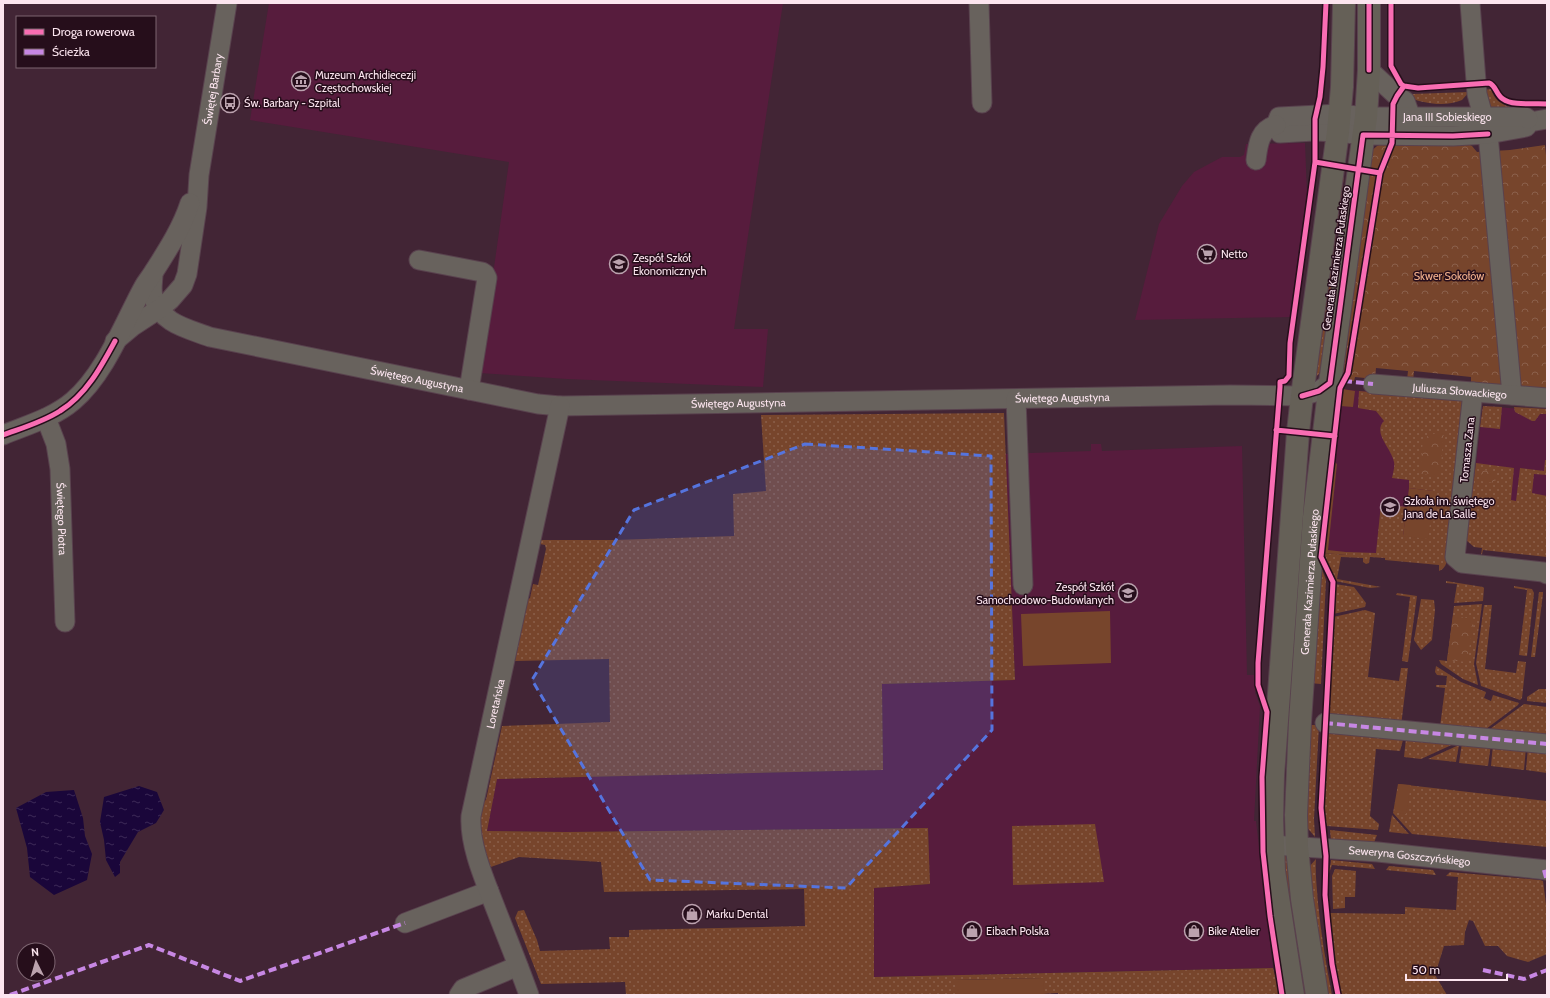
<svg xmlns="http://www.w3.org/2000/svg" width="1550" height="998" font-family="Cabin,sans-serif">
<style>
.built{fill:#571c3d}
.grass{fill:url(#grass-dots)}
.park{fill:url(#park-crowns)}
.garden{fill:#77452c}
.water{fill:url(#water-ripples)}
.lines{fill:none;stroke-linecap:round;stroke-linejoin:round}
.minor-casing{stroke:#59424e;stroke-width:21}
.major-casing{stroke:#59424e;stroke-width:24}
.minor{stroke:#68625d;stroke-width:19}
.major{stroke:#656057;stroke-width:22}
.quiet{stroke:#c787e3;stroke-width:4;stroke-dasharray:8 4;stroke-linecap:butt}
.cycleway-casing{stroke:#260e1b;stroke-width:8}
.cycleway{stroke:#f96db3;stroke-width:5}
.marked{fill:#5574de;fill-opacity:0.2;stroke:#5574de;stroke-width:3;stroke-dasharray:8 5;stroke-linejoin:round}
.labels{text-anchor:middle;dominant-baseline:central;stroke-width:3;stroke-linejoin:round;paint-order:stroke}
.poi-label{font-size:11px;fill:#fce5ef;stroke:#260e1b;text-anchor:start}
.street-label{font-size:11px;fill:#fce5ef;stroke:#260e1b}
.park-label{font-size:11px;fill:#f5b28e;stroke:#260e1b}
</style>
<defs>
<pattern id="grass-dots" width="8" height="8" patternUnits="userSpaceOnUse"><rect width="8" height="8" fill="#77452c"/><path d="M2 2h.1M6 6h.1" fill="none" stroke="#8b604b" stroke-width="1.8" stroke-linecap="round"/></pattern>
<pattern id="park-crowns" width="20" height="18" patternUnits="userSpaceOnUse"><rect width="20" height="18" fill="#77452c"/><path d="M2 6a3 3 0 1 1 6 0M12 15a3 3 0 1 1 6 0" fill="none" stroke="#8b604b"/></pattern>
<pattern id="water-ripples" width="26" height="14" patternUnits="userSpaceOnUse"><rect width="26" height="14" fill="#1a063a"/><path d="M2 4q2-2 4 0t4 0M15 11q2-2 4 0t4 0" fill="none" stroke="#3c2a57"/></pattern>
</defs>
<rect width="100%" height="100%" fill="#422535"/>
<path class="built" d="M269,3H783L734,329H768L763,387L567,379L479,373L509,162L250,120Z
M1305,143L1307,194L1290,317L1135,320L1159,224L1182,186L1194,172L1222,157H1240L1244,155L1246,144Z
M1342,389L1462,401L1445,562L1324,553Z
M1483,406L1547,411V548L1467,537Z
M1091,444H1101L1102,451L1242,446L1247,675H1257L1255,693L1260,706L1254,821H1256L1273,968L874,977L873,888L930,884L928,828L566,832L487,831L496,779L883,770L882,684L1015,680L1005,454L1091,451Z"/>
<path class="grass" d="M1491,89C1494,99 1500,104 1510,107V113L1489,109L1483,90Z
M1469,92L1462,100C1446,107 1426,104 1410,98L1409,93L1412,94Z
M1340,175L1344,176L1331,274V304L1323,367L1318,375L1314,378Z
M1359,391L1466,401L1448,558C1446,564 1445,569 1439,571V565L1385,560V558L1370,557L1369,563L1366,564L1363,562V558L1341,557L1337,579L1381,587L1370,588L1335,581L1324,553L1346,555V552L1376,553L1381,504L1407,507L1403,536L1433,491L1409,488V480L1392,478C1393,473 1395,467 1394,462C1392,449 1372,433 1384,421L1376,411L1358,408Z
M1483,406L1502,407L1500,429L1480,427Z
M1514,407L1547,409V414H1540L1535,421H1532L1515,412Z
M1004,413L1015,680L882,684L883,770L497,779L487,831L566,832L928,828L930,884L874,888V977L1273,968L1280,995H1058V993L1043,994V978L955,980V995H626L625,982L541,984L515,918L518,911L524,910L537,940L540,951L610,949L609,937H629V930L805,926L804,889L604,892L601,862L519,857L488,868L477,838L481,803L486,800L502,726L610,722L609,659L515,661L527,600L530,598L533,584L538,585L546,549L545,545L540,544L541,540H615L734,536L733,494L766,491L761,415Z
M1545,460H1547V475L1534,474L1532,493L1547,496V557L1483,550L1482,554L1476,559V555H1481L1482,548L1474,547L1466,540L1476,463L1514,468L1511,500L1516,501L1520,468L1544,471Z
M1317,557L1326,580L1321,684L1309,683Z
M1446,581L1483,587L1484,588L1483,601L1454,603L1457,584L1446,583Z
M1335,584L1354,587L1366,603L1365,607L1333,614Z
M1514,586L1532,589L1534,593L1527,656L1519,655L1527,590L1514,588Z
M1539,592H1543V594L1535,657H1531Z
M1397,593L1417,596L1408,662L1402,661L1410,597L1396,595Z
M1421,599L1434,600L1435,610L1432,640L1421,650L1414,640Z
M1482,604L1474,664L1478,685L1463,679L1441,664L1439,660L1447,661L1454,606Z
M1484,605H1492L1485,669L1516,673L1518,661L1526,662L1522,698L1520,700L1481,686L1476,663Z
M1365,610L1375,613L1368,677L1399,681L1401,668H1408L1401,726L1328,720L1333,617Z
M1436,666L1461,682L1486,692L1484,698L1491,701L1493,695L1519,703L1518,705L1482,732L1440,727L1445,688L1436,687V685H1446L1447,676L1437,675L1435,672Z
M1539,689H1547V703L1527,701V697Z
M1524,704L1547,707V738L1486,732Z
M1307,725H1319L1314,819L1315,837L1305,825Z
M1327,727L1403,740L1400,751L1376,749L1370,816L1379,824L1378,830L1327,826C1319,808 1326,749 1327,727Z
M1406,738L1458,742L1421,759L1404,757Z
M1462,743L1491,744L1488,766L1459,763Z
M1493,744L1526,747L1524,770L1491,766Z
M1459,745L1456,762L1428,759Z
M1528,747L1547,749V773L1526,770Z
M1398,784L1547,801V847L1412,834L1393,813Z
M1392,815L1409,834L1389,832Z
M1095,824L1104,882L1013,885L1012,826Z
M1330,830L1377,835L1373,845L1331,841Z
M1288,854L1310,995H1300L1283,858Z
M1316,859C1315,874 1317,888 1318,903C1321,934 1326,964 1332,995H1325L1313,927L1309,867Z
M1331,860L1372,864L1375,869L1332,865L1328,876L1330,913L1405,914V907L1456,910L1458,877L1446,876L1450,872L1540,880L1543,881L1547,912V954L1528,962L1507,956L1498,946H1485L1473,921L1469,920L1465,932L1464,945L1444,946L1435,975L1447,995H1341C1332,957 1325,917 1326,878C1327,872 1331,867 1331,860Z
M1389,866L1433,870L1436,875L1386,870Z
M1335,869L1356,871L1355,897H1345V908L1333,909L1332,876Z"/>
<path class="park" d="M1466,143L1472,146L1477,152L1510,150L1545,145L1547,166V393L1471,386V377L1414,371L1413,381L1407,380L1408,371L1376,368L1375,379L1355,377L1354,381L1337,382L1370,152L1377,146L1382,144Z
M1444,430L1440,476L1420,474L1423,438Z
M1482,470L1497,472L1495,483L1481,481Z
M1453,616L1474,619L1467,662L1447,660Z"/>
<path class="garden" d="M1342,389L1355,391L1353,407L1340,406Z
M1334,461L1337,464L1328,550L1346,552V555L1324,553Z
M1409,488L1434,491L1428,539L1403,536Z
M1110,611L1111,663L1023,666L1021,614Z
M1399,784L1411,785L1406,814L1394,812Z
M1043,978L1044,995H955V980Z"/>
<path class="water" d="M139,786L157,792L164,810L156,823L138,832L120,862V873L115,877L106,860L104,840L100,822L104,797Z
M74,790L83,818L85,836L92,854L87,880L54,895L30,877L27,848L16,808L46,792Z"/>
<g class="lines">
<g class="minor-casing">
<g id="minor">
<path d="M979,3L982,103"/>
<path d="M1470,3L1477,94L1488,134L1512,395"/>
<path d="M1369,70L1397,96L1405,101L1411,118"/>
<path d="M1276,125L1280,133L1314,131L1338,132L1363,135L1453,136L1488,134L1526,127L1530,122L1547,119"/>
<path id="s1" d="M1276,125L1279,117L1339,114L1366,117H1525L1528,119"/>
<path d="M1256,160C1258,145 1259,130 1276,125"/>
<path d="M419,260L482,272L485,274L487,278L469,390"/>
<path id="s2" d="M153,274C153,281 151,289 153,296C161,324 186,328 210,337L538,404L560,406L1230,395L1302,396L1319,391L1330,383"/>
<path id="s3" d="M115,341L133,326L159,309L170,300L183,285L187,274L197,207L199,175L227,3"/>
<path id="s4" d="M1373,384L1547,398"/>
<path d="M1473,392L1455,557L1462,563L1543,572L1547,574"/>
<path d="M1016,399L1023,585"/>
<path id="s5" d="M46,418L56,444L60,469L65,622"/>
<path d="M3,435C27,425 53,418 73,401C105,374 124,323 143,288C146,282 150,278 153,273C167,251 182,228 190,203"/>
<path d="M1325,723L1547,744"/>
<path id="s6" d="M1272,845L1378,852L1547,870"/>
<path d="M405,923L489,891"/>
<path d="M459,995L463,989L518,966"/>
<path id="s7" d="M529,995C519,967 508,940 497,912C486,883 469,846 471,816L560,406"/>
</g>
</g>
<g class="major-casing">
<g id="major">
<path d="M1293,995L1274,871L1272,820L1273,776L1298,432L1302,396L1338,132L1342,87L1344,3"/>
<path id="s8" d="M1317,995L1302,899L1297,847L1296,815L1300,722L1314,517L1330,383L1366,117L1369,70V3"/>
</g>
</g>
<use href="#minor" class="minor"/>
<use href="#major" class="major"/>
<path class="quiet" d="M1344,381L1373,384
M1325,723L1547,744
M1544,870L1547,881
M1483,970L1524,979L1547,970
M10,995L149,945L240,981L405,923"/>
<g class="cycleway-casing">
<path id="cycleway" d="M1369,3V70
M1391,3V66L1401,84L1404,86L1418,88L1489,83C1496,85 1496,95 1503,99C1512,106 1535,103 1547,104
M1315,162L1380,173
M1302,396L1319,391L1330,383L1363,135L1453,136L1488,134
M1276,430L1335,436
M3,435C22,428 43,422 60,411C86,395 101,367 115,341
M1282,995L1270,916L1263,852L1262,777L1267,712L1258,685V663L1280,387V382L1285,381L1289,376L1290,343L1315,162V119L1320,97L1323,67L1326,3
M1338,995L1332,964L1328,926L1325,895L1326,856L1321,808L1333,582L1321,557L1340,388L1348,373L1380,173L1392,143L1393,104L1397,96L1404,86"/>
</g>
<use href="#cycleway" class="cycleway"/>
</g>
<path class="marked" d="M805,444L991,456L992,730L846,888L650,880L532,680L634,510Z"/>
<defs>
<g id="museum-ring" transform="scale(1)"><circle r="9.5" fill="#260e1b" stroke="#bba2ae" stroke-width="1.5"/><path d="M0-6L6-3V-2H-6V-3ZM-5-1h2V3h-2ZM-1-1h2V3h-2ZM3-1h2V3H3ZM-6 4H6V6H-6Z" fill="#bba2ae"/></g>
<g id="bus-ring" transform="scale(1)"><circle r="9.5" fill="#260e1b" stroke="#bba2ae" stroke-width="1.5"/><path d="M-5-6H5V4H4V6H2V4H-2V6H-4V4H-5ZM-3.5-4V0h7V-4ZM-3.5 1.2v1.5H-2V1.2ZM2 1.2v1.5H3.5V1.2Z" fill="#bba2ae"/></g>
<g id="supermarket-ring" transform="scale(1)"><circle r="9.5" fill="#260e1b" stroke="#bba2ae" stroke-width="1.5"/><path d="M-6-5.5h2.5l.6 2H6L4.5 2H-2.5L-4.4-4H-6ZM-1.5 3.2a1.3 1.3 0 1 0 .1 0ZM3 3.2a1.3 1.3 0 1 0 .1 0Z" fill="#bba2ae"/></g>
<g id="school-ring" transform="scale(1)"><circle r="9.5" fill="#260e1b" stroke="#bba2ae" stroke-width="1.5"/><path d="M0-5L7-2L0 1L-7-2ZM-4 1L0 2.5L4 1V4Q0 6-4 4Z" fill="#bba2ae"/></g>
<g id="shop-ring" transform="scale(1)"><circle r="9.5" fill="#260e1b" stroke="#bba2ae" stroke-width="1.5"/><path d="M-5-2.5h2.3a2.7 3.5 0 0 1 5.4 0H5L5.5 6h-11ZM-1.5-2.5h3a1.5 2.3 0 0 0-3 0Z" fill="#bba2ae"/></g>
</defs>
<g fill-rule="evenodd">
<use href="#museum-ring" x="301" y="81"/>
<use href="#bus-ring" x="230" y="103"/>
<use href="#supermarket-ring" x="1207" y="254"/>
<use href="#school-ring" x="619" y="264"/>
<use href="#school-ring" x="1390" y="507"/>
<use href="#school-ring" x="1128" y="593"/>
<use href="#shop-ring" x="692" y="914"/>
<use href="#shop-ring" x="972" y="931"/>
<use href="#shop-ring" x="1194" y="931"/>
</g>
<g class="labels">
<g class="poi-label">
<text x="315" y="75">Muzeum Archidiecezji<tspan x="315" dy="13">Częstochowskiej</tspan></text>
<text x="244" y="103">Św. Barbary - Szpital</text>
<text x="1221" y="254">Netto</text>
<text x="633" y="258">Zespół Szkół<tspan x="633" dy="13">Ekonomicznych</tspan></text>
<text x="1404" y="501">Szkoła im. świętego<tspan x="1404" dy="13">Jana de La Salle</tspan></text>
<text x="1114" y="587" text-anchor="end">Zespół Szkół<tspan x="1114" dy="13">Samochodowo-Budowlanych</tspan></text>
<text x="706" y="914">Marku Dental</text>
<text x="986" y="931">Eibach Polska</text>
<text x="1208" y="931">Bike Atelier</text>
</g>
<g class="street-label">
<text stroke="none"><textPath href="#s3" startOffset="287">Świętej Barbary</textPath></text>
<text stroke="none"><textPath href="#s1" startOffset="177">Jana III Sobieskiego</textPath></text>
<text transform="translate(1336 258) rotate(-82)">Generała Kazimierza Pułaskiego</text>
<text stroke="none"><textPath href="#s2" startOffset="307">Świętego Augustyna</textPath></text>
<text stroke="none"><textPath href="#s4" startOffset="87">Juliusza Słowackiego</textPath></text>
<text stroke="none"><textPath href="#s2" startOffset="955">Świętego Augustyna</textPath></text>
<text stroke="none"><textPath href="#s2" startOffset="631">Świętego Augustyna</textPath></text>
<text transform="translate(1467 450) rotate(-84)">Tomasza Zana</text>
<text stroke="none"><textPath href="#s5" startOffset="103">Świętego Piotra</textPath></text>
<text stroke="none"><textPath href="#s8" startOffset="415">Generała Kazimierza Pułaskiego</textPath></text>
<text stroke="none"><textPath href="#s7" startOffset="304">Loretańska</textPath></text>
<text stroke="none"><textPath href="#s6" startOffset="138">Seweryna Goszczyńskiego</textPath></text>
</g>
<g class="park-label">
<text x="1449" y="276">Skwer Sokołów</text>
</g>
</g>
<rect width="1550" height="998" fill="none" stroke="#fce5ef" stroke-width="8"/>
<rect x="16" y="16" width="140" height="52" fill="#260e1b" stroke="#7c6470"/>
<rect x="24" y="29" width="20" height="6" fill="#f96db3" stroke="#7c6470"/>
<text x="52" y="36" font-size="12" fill="#fce5ef">Droga rowerowa</text>
<rect x="24" y="49" width="20" height="6" fill="#c787e3" stroke="#7c6470"/>
<text x="52" y="56" font-size="12" fill="#fce5ef">Ścieżka</text>
<g transform="translate(36 962) rotate(355)"><circle r="19" fill="#260e1b" stroke="#7c6470"/>
<path d="M0-3L7 15L0 10L-7 15Z" fill="#bba2ae"/>
<text y="-6" font-size="11" font-weight="bold" text-anchor="middle" fill="#fce5ef">N</text>
</g>
<path d="M1406 974v6h101v-6" fill="none" stroke="#fce5ef" stroke-width="2"/>
<text x="1412" y="974" font-size="12" fill="#fce5ef" stroke="#260e1b" stroke-width="3" paint-order="stroke">50 m</text>
</svg>
